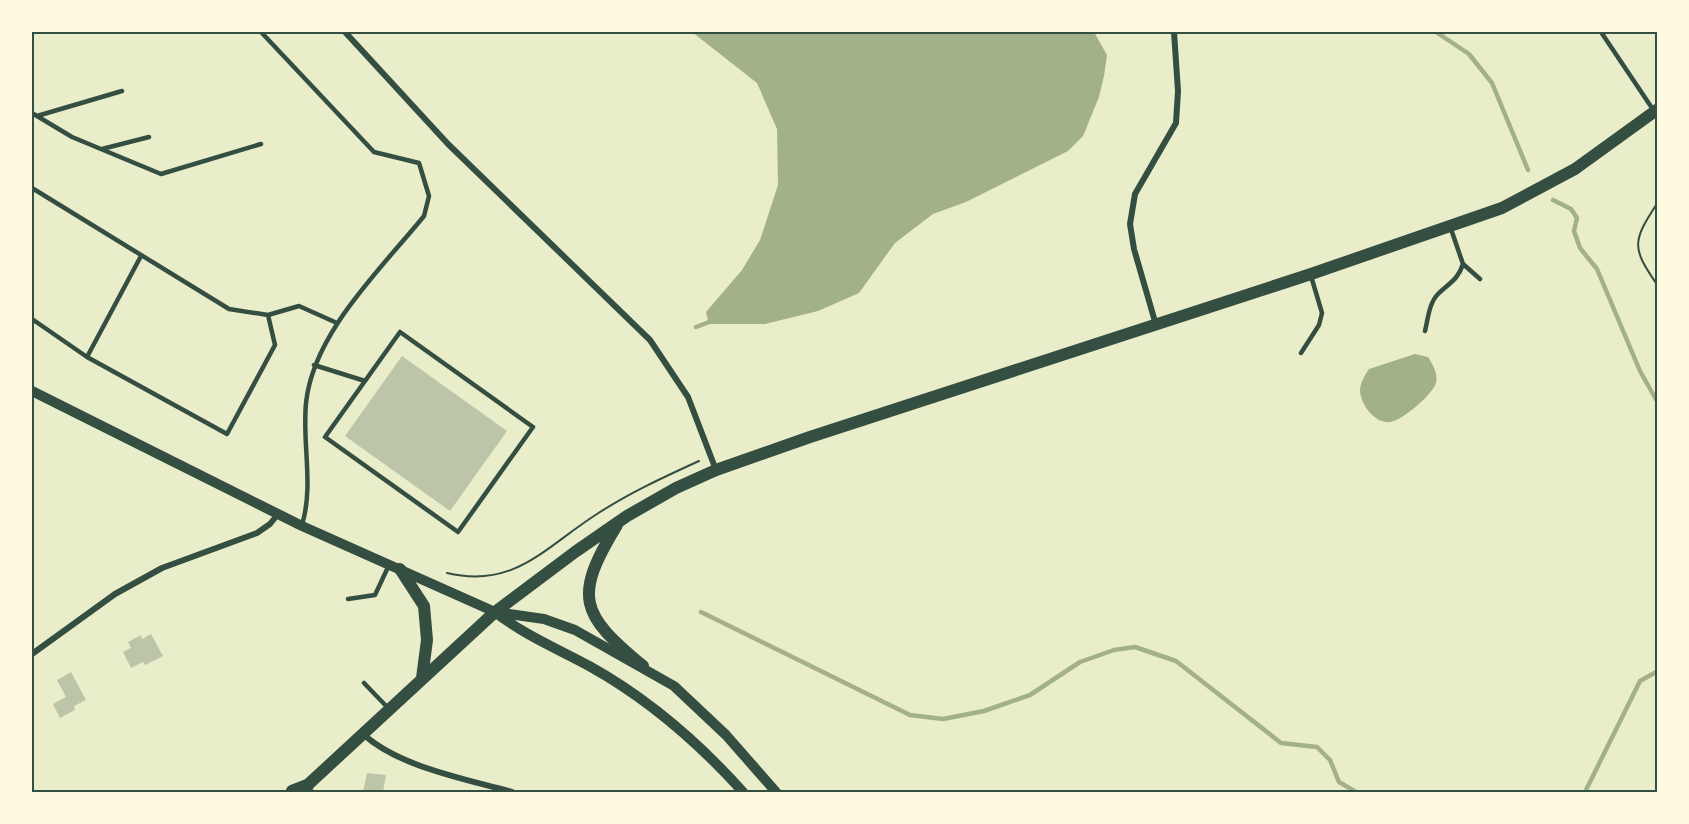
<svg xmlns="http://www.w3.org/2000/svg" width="1689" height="824" font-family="'DM Sans',sans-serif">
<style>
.water{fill:#a3b18a}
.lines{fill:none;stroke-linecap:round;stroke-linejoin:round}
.stream{stroke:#a3b18a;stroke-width:4.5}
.building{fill:#bcc5a7}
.path{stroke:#344e41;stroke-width:2}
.service{stroke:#344e41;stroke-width:4.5}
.minor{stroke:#344e41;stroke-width:6}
.tertiary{stroke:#344e41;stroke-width:10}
.secondary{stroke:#344e41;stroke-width:12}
.motorway{stroke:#344e41;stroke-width:15}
.neatline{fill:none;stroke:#344e41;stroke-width:2}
</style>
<rect width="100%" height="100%" fill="#e9edc9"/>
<path class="water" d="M692,32H1094L1107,55L1104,76L1099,97L1083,136L1068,151L966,202L933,214L895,243L859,293L818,311L765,324H709L706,312L742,270L760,240L778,185L777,129L757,83Z
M1415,354L1428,357C1433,365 1438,373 1436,383C1433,394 1402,421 1390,422C1375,424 1361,405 1360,391C1360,383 1365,375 1369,369Z"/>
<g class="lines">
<path class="stream" d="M1436,32L1469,54L1492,83L1528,170
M1553,200L1571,209L1577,218L1574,231L1580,248L1597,269L1640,371L1658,403
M696,327L712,321
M701,612L910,715L943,719L984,711L1030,695L1080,662L1114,650L1135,647L1176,661L1281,743L1317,747L1330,760L1339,782L1356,792
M1585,792L1640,681L1658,671"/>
</g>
<path class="building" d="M402,356L507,431L450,511L345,436Z
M151,634L163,656L145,665L143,662L131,668L123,652L131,648L128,642L141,635L142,639Z
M71,672L86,700L74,706L75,710L60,718L53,704L66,697L57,680Z
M367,773L386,775L383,792H363Z"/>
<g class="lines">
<path class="path" d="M1658,202C1632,242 1631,247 1658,286
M447,573C515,589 545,547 597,514C629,493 664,477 699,461"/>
<path class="service" d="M261,32L374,152L419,163L429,196L424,216C381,269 313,333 306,403C302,444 314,485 302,525
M1601,32L1654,111
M32,113L72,137L161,174L261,144
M37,116L122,91
M102,149L149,137
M32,188L229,309L268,315
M1451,229L1463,264L1480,279
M32,319L87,357L227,434L275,345L268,315L299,306L337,323
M1425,331C1428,319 1429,303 1438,294C1449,283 1458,280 1463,264
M400,332L533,427L458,532L325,437Z
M1301,353L1319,325L1322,313L1311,276
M87,357L141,256
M314,365L365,381
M348,599L375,595L389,565
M364,683L389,709"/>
<path class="minor" d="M345,32L448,144L650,340L688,397L716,470
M1156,325L1134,249L1130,224L1135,194L1176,123L1178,91L1174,32
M32,654L115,594L162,568L257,533L270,524L278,514
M363,734C399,767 466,779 512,792"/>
<path class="tertiary" d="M32,391L302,526L495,612C524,635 558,649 591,667C650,700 698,742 743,792
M495,612L544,619L575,630L674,686L726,735L776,792"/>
<path class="secondary" d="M617,525C573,597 580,614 643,666
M400,569L424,606L427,640L422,678
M300,792L495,612L575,552L627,516L676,488L716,470L810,437L1311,274L1502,208L1575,169L1658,109"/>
<path class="motorway" d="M293,792L306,787"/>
</g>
<rect width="1689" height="824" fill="none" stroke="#fefae0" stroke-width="66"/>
<rect x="33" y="33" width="1623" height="758" class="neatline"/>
</svg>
